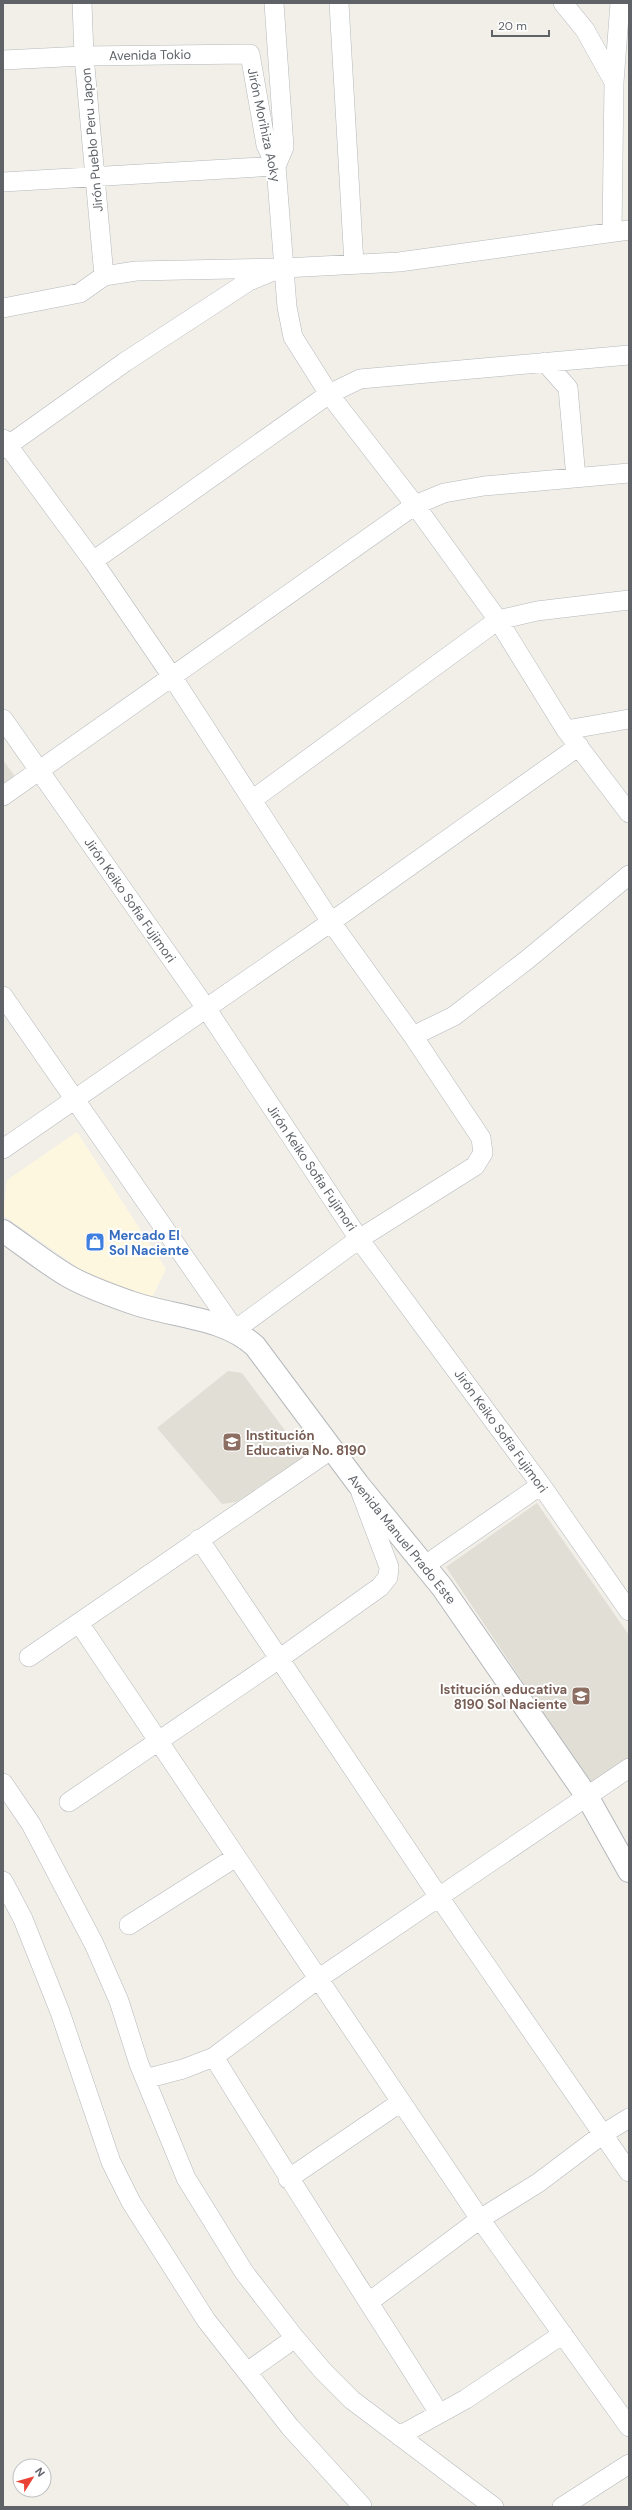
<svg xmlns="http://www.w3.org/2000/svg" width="632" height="2510" font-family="'DM Sans',sans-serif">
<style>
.commercial{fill:#fef7e0}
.education{fill:#e1ded6}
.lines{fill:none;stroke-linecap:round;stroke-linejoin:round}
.minor-casing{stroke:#b5b8bc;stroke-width:20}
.tertiary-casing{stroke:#b5b8bc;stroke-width:24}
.minor{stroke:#fff;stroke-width:19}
.tertiary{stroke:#fff;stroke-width:22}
.labels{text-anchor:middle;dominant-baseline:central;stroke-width:4;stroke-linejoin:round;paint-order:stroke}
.street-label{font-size:13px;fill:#5f6368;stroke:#fff}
.shop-label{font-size:13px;font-weight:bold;fill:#366cbe;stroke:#fff;text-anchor:start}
.education-label{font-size:13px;font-weight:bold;fill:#785e54;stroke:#fff;text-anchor:start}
</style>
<rect width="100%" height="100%" fill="#f1efe8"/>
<path class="commercial" d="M77,1132L166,1269L151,1300L97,1281L3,1215L7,1180Z"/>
<path class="education" d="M3,760L14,775L11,783L3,789Z
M228,1371L242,1373L305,1457L236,1502L222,1504L157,1428Z
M537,1503L629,1635V1758L591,1784L446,1567Z"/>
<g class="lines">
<g class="minor-casing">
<path id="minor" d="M82,3L84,56L104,276
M339,3L354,264
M563,3L585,30L614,82
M3,60L84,56L250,54L266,145L276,166L287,307L293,337L329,394L415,505L498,620L566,730L629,813
M3,182L276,166L284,147L274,3
M612,232L614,82L620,3
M3,308L80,293L104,276L136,271L284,268L399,262L629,230
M545,362L568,388L576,478
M3,439L93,561L173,678L331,922L413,1036L481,1138L483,1153L475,1166L359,1239L235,1330L3,996
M3,449L125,362L249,281L271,272
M93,561L329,394L360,379L629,355
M3,719L206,1008L359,1239L541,1485L629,1611
M566,730L629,719
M3,796L415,505L444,493L484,486L629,473
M252,800L498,620L537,611L629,600
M413,1036L454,1016L528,959L629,875
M3,1149L331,922L579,746
M199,1539L439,1897L629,2172
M424,1566L541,1485
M79,1623L480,2219L629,2427
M29,1657L332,1449
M3,1783L31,1824L94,1944L119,2001L139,2064L186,2178L244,2272L295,2338L323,2371L352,2400L494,2507
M69,1802L279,1659L380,1587L388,1577L389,1567L361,1493
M3,1881L23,1919L60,2012L111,2162L131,2202L206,2320L290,2427L362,2506
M129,1925L236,1857
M214,2057C287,2177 364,2294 439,2413
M145,2079L183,2069L214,2057L318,1979L629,1768
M288,2179L401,2102
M369,2302L480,2219L538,2183L603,2134L629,2118
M247,2372L295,2338
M399,2436L466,2399L563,2334
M562,2507L629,2464"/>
</g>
<g class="tertiary-casing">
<path id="tertiary" d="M3,1231C25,1246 46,1263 68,1276C87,1287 110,1295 130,1302C171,1317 222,1316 255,1346L358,1484L442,1587L588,1798L629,1871"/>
</g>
<use href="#minor" class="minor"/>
<use href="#tertiary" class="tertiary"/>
</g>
<defs>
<g id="shop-square" transform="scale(1)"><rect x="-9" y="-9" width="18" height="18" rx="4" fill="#3f7fe0" stroke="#fff"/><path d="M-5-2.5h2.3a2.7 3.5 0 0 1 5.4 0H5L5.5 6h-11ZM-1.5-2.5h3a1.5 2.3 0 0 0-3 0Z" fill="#fff"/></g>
<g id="school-square" transform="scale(1)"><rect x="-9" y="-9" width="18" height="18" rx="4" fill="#8d6e63" stroke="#fff"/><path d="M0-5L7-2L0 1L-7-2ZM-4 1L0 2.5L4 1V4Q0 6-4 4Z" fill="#fff"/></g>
</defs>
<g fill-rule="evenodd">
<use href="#shop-square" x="95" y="1242"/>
<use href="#school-square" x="232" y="1442"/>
<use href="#school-square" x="581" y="1696"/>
</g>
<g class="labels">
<g class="street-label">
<text transform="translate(150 55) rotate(-1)">Avenida Tokio</text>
<text transform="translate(264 125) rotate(78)">Jirón Morihiza Aoky</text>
<text transform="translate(92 140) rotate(-95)">Jirón Pueblo Peru Japon</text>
<text transform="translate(130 900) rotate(55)">Jirón Keiko Sofia Fujimori</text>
<text transform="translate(312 1168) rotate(56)">Jirón Keiko Sofia Fujimori</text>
<text transform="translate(501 1431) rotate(54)">Jirón Keiko Sofia Fujimori</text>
<text transform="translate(402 1539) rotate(51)">Avenida Manuel Prado Este</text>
</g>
<g class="shop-label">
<text x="109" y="1235">Mercado El<tspan x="109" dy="15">Sol Naciente</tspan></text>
</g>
<g class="education-label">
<text x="246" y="1435">Institución<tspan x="246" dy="15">Educativa No. 8190</tspan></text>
<text x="567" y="1689" text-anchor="end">Istitución educativa<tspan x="567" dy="15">8190 Sol Naciente</tspan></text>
</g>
</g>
<rect width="632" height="2510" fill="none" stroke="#5f6368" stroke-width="8"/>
<g transform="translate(32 2478) rotate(53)"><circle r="19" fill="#ffffff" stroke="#bfc1c3"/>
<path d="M0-3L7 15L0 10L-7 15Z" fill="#ea4335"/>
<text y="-6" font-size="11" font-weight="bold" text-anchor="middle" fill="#5f6368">N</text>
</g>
<path d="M492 30v6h57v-6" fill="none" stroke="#5f6368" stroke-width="2"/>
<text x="498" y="30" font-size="12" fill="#5f6368" stroke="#ffffff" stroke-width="3" paint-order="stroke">20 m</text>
</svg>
